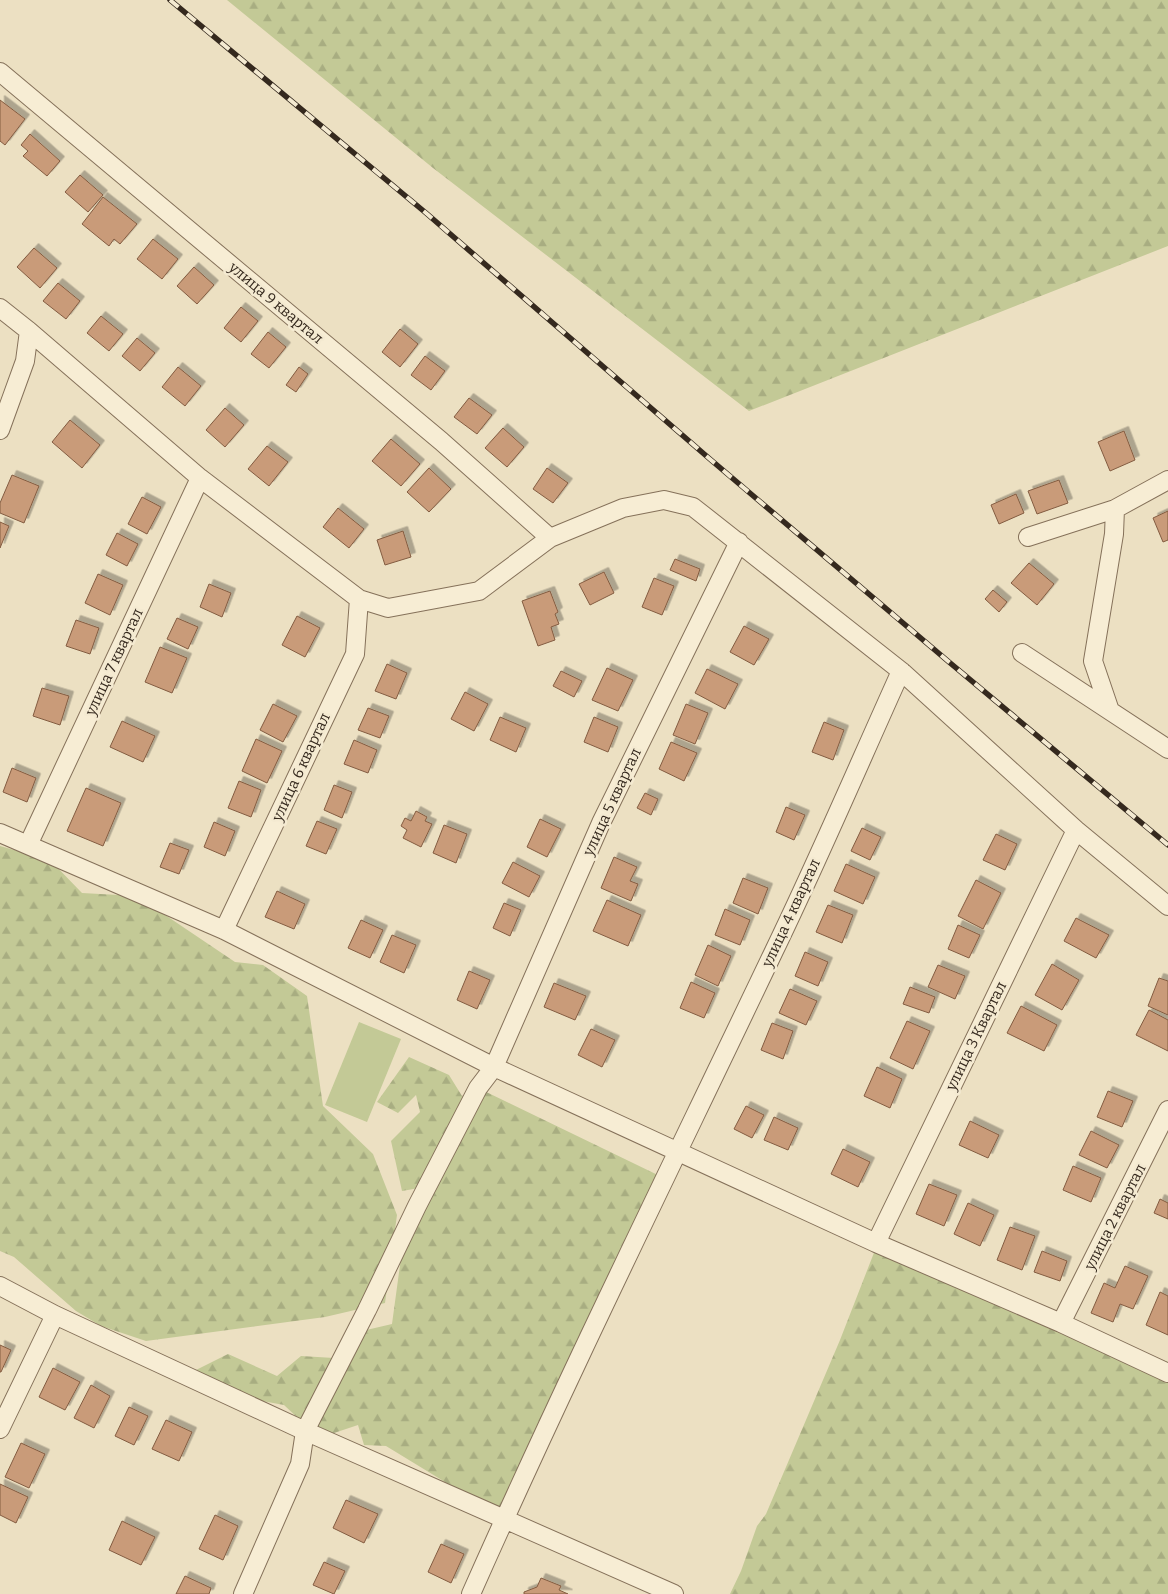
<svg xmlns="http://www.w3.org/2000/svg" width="1168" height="1594" font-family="Bitter,serif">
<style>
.forest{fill:url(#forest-firs)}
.green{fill:#c3c996}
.building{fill:#c99b79;stroke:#835c41;filter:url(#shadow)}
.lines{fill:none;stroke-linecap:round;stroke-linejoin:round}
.minor-casing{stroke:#85715a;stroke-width:20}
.minor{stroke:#f7edd4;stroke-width:18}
.rail-casing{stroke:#35291e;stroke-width:5.5}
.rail{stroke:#f4ead1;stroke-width:4;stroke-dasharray:11;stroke-linecap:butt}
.labels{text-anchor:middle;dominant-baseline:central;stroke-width:5;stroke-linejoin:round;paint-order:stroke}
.street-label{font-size:15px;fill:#35291e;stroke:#f4ead1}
</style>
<defs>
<pattern id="forest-firs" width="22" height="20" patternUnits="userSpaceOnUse" patternTransform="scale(1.25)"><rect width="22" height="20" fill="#c3c996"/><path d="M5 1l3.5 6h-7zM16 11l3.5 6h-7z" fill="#a8ad81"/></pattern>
<filter id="shadow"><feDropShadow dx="4.5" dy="-4.5" stdDeviation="0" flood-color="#0004"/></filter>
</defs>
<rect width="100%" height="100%" fill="#ece0c2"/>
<path class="forest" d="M227,0H1168V246L749,411L433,168Z
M0,846L50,860L82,893L137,896L235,962L263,965L307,996L323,1106L373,1154L397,1215L385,1303L325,1317L146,1341L101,1326L76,1311L14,1257L0,1251Z
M409,1057L449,1075L462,1096L478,1088L664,1178L504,1518L386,1446L364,1445L358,1425L331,1434L301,1421L284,1405L251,1399L196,1370L228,1354L277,1376L301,1356L334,1358L362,1331L392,1324L403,1243L419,1188L402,1191L391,1141L420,1112L416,1095L398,1113L377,1102Z
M877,1245L1168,1362V1594H730L741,1571L757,1526L766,1514L840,1340Z"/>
<path class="green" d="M359,1022L401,1039L367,1122L325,1105Z"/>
<path class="building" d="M0,100L25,119L5,145L0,141Z
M30,134L60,161L47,176L23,156L28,151L21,145Z
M80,175L103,195L88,212L65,192Z
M103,197L137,224L120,244L114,239L109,246L82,224Z
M153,239L178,259L162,279L137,259Z
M34,248L57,268L40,288L17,267Z
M194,267L214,285L197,304L177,286Z
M58,283L80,301L66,319L43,301Z
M241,307L258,321L241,342L224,328Z
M101,316L123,334L109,351L87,333Z
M400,329L418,344L400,367L382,352Z
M268,332L286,347L269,368L251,354Z
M137,338L155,353L140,371L122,356Z
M425,356L445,371L431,390L411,375Z
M178,367L201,386L185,406L162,387Z
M299,367L308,374L296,392L286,385Z
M469,398L492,415L477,434L454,417Z
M225,408L244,425L225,447L206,430Z
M70,420L100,445L82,468L52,442Z
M503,428L524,447L507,467L485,448Z
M1124,431L1135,460L1110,471L1098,442Z
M391,439L420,464L401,486L372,461Z
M267,446L288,462L269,486L248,469Z
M429,468L451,489L429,512L407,492Z
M547,468L568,483L553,503L533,489Z
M12,475L39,486L24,523L0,513V503Z
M1059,480L1068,503L1037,514L1028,491Z
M1016,494L1024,513L999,524L991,505Z
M142,497L161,507L147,534L128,524Z
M338,508L364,529L349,548L323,527Z
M1168,511V540L1163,542L1153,518Z
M0,522L9,526L0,548Z
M403,531L411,557L385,565L377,540Z
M117,533L138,544L127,566L106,555Z
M675,559L700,569L696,581L670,570Z
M1029,563L1054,584L1037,605L1011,583Z
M604,572L614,593L590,605L579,584Z
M98,574L123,585L110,615L85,603Z
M654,578L674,586L662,615L642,607Z
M209,584L231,593L222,617L200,607Z
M993,590L1007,602L999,612L985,599Z
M550,591L558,612L555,614L559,624L551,627L555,640L538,646L522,601Z
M297,616L320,628L305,657L282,645Z
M177,618L198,627L188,649L167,639Z
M76,620L99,628L90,654L66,646Z
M744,626L769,639L754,665L730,652Z
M160,647L187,658L172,693L145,682Z
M387,664L407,673L396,699L375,691Z
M607,668L633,680L618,711L592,700Z
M707,669L738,684L725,709L695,693Z
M561,671L582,681L574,697L553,686Z
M42,688L69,696L60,725L33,716Z
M465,692L488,704L474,731L451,719Z
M273,704L297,716L283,742L260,730Z
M686,704L708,713L695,744L673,735Z
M368,708L389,716L380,738L358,730Z
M500,717L526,728L516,752L490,740Z
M594,717L618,727L608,752L584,742Z
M122,721L155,736L143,762L110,747Z
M824,722L844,730L833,760L812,752Z
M256,739L282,751L267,783L242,771Z
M354,740L377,750L368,773L344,764Z
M671,742L697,753L684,781L659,769Z
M12,768L36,778L27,802L3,792Z
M239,781L261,790L251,817L228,808Z
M334,785L352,792L342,818L324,810Z
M86,788L121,803L103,846L67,831Z
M645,793L658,799L651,815L637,808Z
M786,807L805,815L794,840L776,832Z
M416,811L427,817L425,821L432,824L421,847L403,838L407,830L401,826L405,818L411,821Z
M540,819L561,829L547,857L527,847Z
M317,821L337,829L326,854L306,846Z
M214,822L235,831L225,856L204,847Z
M444,825L467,834L456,863L433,853Z
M862,828L881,837L870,860L851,851Z
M996,834L1017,844L1005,870L983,860Z
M170,843L189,850L179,874L160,867Z
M614,857L637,867L630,881L638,884L631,901L601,888Z
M513,862L540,876L529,897L502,883Z
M846,864L875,877L863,904L834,891Z
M743,878L768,888L758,914L733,903Z
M976,880L1001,893L983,929L958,916Z
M277,891L305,904L294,929L265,917Z
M607,900L641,915L628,946L593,931Z
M504,903L521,910L510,936L493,928Z
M828,905L853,915L842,943L816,932Z
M725,909L750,920L740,945L715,935Z
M1076,918L1109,935L1096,958L1064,941Z
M361,920L383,930L370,958L348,948Z
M958,925L980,935L969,958L948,949Z
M392,935L416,945L404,973L380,962Z
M708,945L731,956L718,986L695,975Z
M805,952L828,962L818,986L795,976Z
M1052,964L1079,980L1062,1010L1035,995Z
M938,965L965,976L955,999L928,987Z
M469,971L490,980L477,1009L457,1000Z
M1159,978L1168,981V1015L1148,1006Z
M691,982L715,993L704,1018L680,1008Z
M554,983L586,996L575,1020L544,1007Z
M910,987L935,997L929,1013L903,1004Z
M790,989L817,1001L806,1025L779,1013Z
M1021,1006L1057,1025L1044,1051L1007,1033Z
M1149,1010L1168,1020V1051L1136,1035Z
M907,1021L930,1031L913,1069L890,1058Z
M772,1023L793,1031L783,1059L761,1050Z
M591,1029L615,1040L602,1067L578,1055Z
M877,1067L902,1079L890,1108L864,1096Z
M1108,1091L1133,1101L1122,1127L1097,1117Z
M746,1106L764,1115L752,1138L734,1129Z
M774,1117L798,1128L788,1150L764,1140Z
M970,1121L999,1135L988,1158L959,1145Z
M1091,1131L1119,1145L1107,1168L1079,1155Z
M843,1149L870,1162L858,1187L831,1174Z
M1073,1166L1101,1178L1091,1202L1063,1190Z
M929,1184L957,1195L944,1226L916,1214Z
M1160,1199L1168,1203V1219L1154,1213Z
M968,1203L994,1215L980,1246L954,1234Z
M1010,1227L1035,1236L1022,1270L997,1260Z
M1042,1251L1067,1261L1060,1281L1034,1272Z
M1125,1266L1148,1276L1133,1309L1120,1304L1113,1322L1091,1313L1104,1283L1115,1288Z
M1160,1292L1168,1296V1335L1146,1325Z
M0,1345L11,1350L1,1372H0Z
M53,1368L80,1382L65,1410L39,1397Z
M91,1385L110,1396L94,1428L74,1418Z
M129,1407L148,1416L134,1445L115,1436Z
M166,1420L192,1432L179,1461L152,1449Z
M21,1443L45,1454L29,1488L5,1477Z
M0,1484L28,1497L16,1523L0,1515Z
M346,1500L378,1514L364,1543L333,1528Z
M215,1515L238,1526L223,1560L199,1549Z
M122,1521L155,1537L141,1565L109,1550Z
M441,1544L464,1554L451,1583L428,1572Z
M324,1562L345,1571L334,1594L313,1585Z
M185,1576L211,1588L209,1594H176Z
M541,1578L561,1586L559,1590L568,1594H524V1592L537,1587Z"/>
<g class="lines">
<g class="minor-casing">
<path id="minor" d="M0,72L441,441L550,538
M0,308L29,331L200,478L359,599L388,608L479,591L550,538L623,508L664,500L693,507L901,671L1076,830L1168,906
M0,430L25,361L29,331
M1028,537L1115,509L1168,480
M1022,653L1168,749
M1109,708L1093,661L1114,534L1115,509
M0,833L224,930L494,1067L876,1243L1061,1323L1168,1373
M28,845L200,478
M224,930L355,654L359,599
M876,1243L1076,830
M0,1286L55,1315L305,1431L674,1594
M1061,1323L1168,1110
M0,1429L55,1315
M243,1594L300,1464L305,1431L367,1310L417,1206L478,1088L494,1067L601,823L739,542
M471,1594C567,1377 672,1165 774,951C819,858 859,764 901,671"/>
</g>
<use href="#minor" class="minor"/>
<g class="rail-casing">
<path id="rail" d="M170,0L426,213L711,460L949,662L1168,845"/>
</g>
<use href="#rail" class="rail"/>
</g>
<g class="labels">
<g class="street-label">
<text transform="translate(276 303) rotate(40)">улица 9 квартал</text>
<text transform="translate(114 662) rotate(-65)">улица 7 квартал</text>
<text transform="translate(301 767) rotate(-65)">улица 6 квартал</text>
<text transform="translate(612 802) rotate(-65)">улица 5 квартал</text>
<text transform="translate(791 913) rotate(-65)">улица 4 квартал</text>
<text transform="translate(976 1036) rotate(-64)">улица 3 Квартал</text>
<text transform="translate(1115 1217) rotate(-63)">улица 2 квартал</text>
</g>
</g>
</svg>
